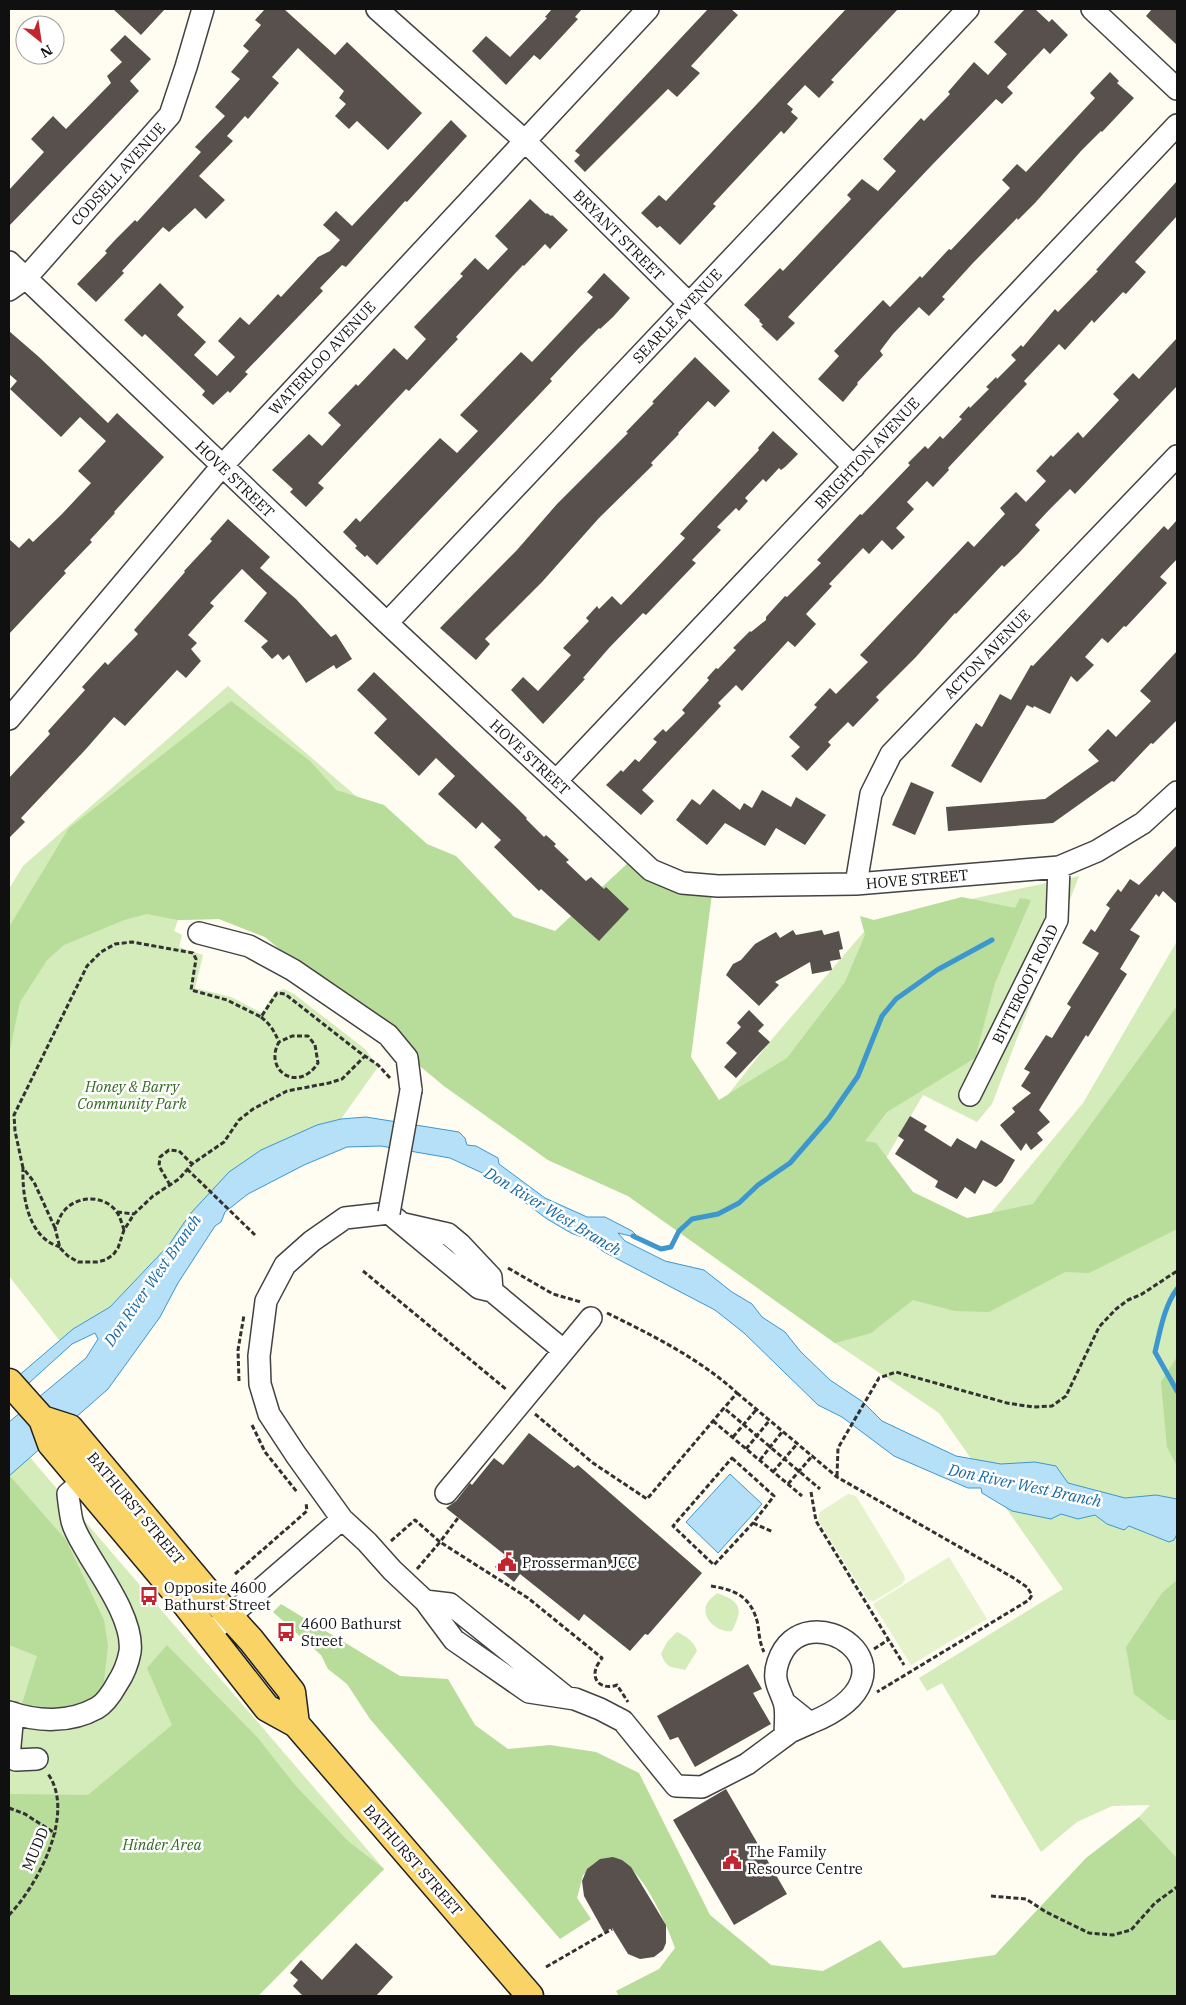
<svg xmlns="http://www.w3.org/2000/svg" width="1186" height="2005" font-family="'IBM Plex Serif',serif">
<style>
.green{fill:#d4ebba}
.forest{fill:#b8dc99}
.pitch{fill:#e5f2cc}
.water{fill:#b6e0f7;stroke:#3c97cf}
.lines{fill:none;stroke-linecap:round;stroke-linejoin:round}
.stream{stroke:#3c97cf;stroke-width:5}
.building{fill:#58504c}
.minor-casing{stroke:#434343;stroke-width:24}
.major-casing{stroke:#212121;stroke-width:29}
.path{stroke:#323232;stroke-width:3;stroke-dasharray:5 2.5;stroke-linecap:butt}
.minor{stroke:#fff;stroke-width:21}
.major{stroke:#fad367;stroke-width:26}
.minor-bridge-casing{stroke:#434343;stroke-width:24;stroke-linecap:butt}
.minor-bridge{stroke:#fff;stroke-width:21}
.labels{text-anchor:middle;dominant-baseline:central;stroke-width:5;stroke-linejoin:round;paint-order:stroke}
.street-label{font-size:15px;fill:#101010;stroke:#fff}
.park-label{font-size:15px;font-style:italic;fill:#2f691e;stroke:#fff}
.poi-label{font-size:15px;fill:#101010;stroke:#fff;text-anchor:start}
.water-label{font-size:16px;font-style:italic;fill:#1669a4;stroke:#fff}
</style>
<rect width="100%" height="100%" fill="#fffcf2"/>
<path class="green" d="M228,686L534,949L711,1116L773,1038L874,920L1079,876L992,1104L977,1122L923,1095L876,1175L976,1231L1083,1103L1177,941V1858L1139,1817L1150,1805L1112,1806L1077,1822L1041,1852L942,1683L927,1691L919,1678L1063,1589L939,1413L835,1343L628,1196L548,1160L444,1086L265,937L219,919L178,920L174,931L182,935L179,947L203,955L195,988L231,997L262,1013L274,993L284,989L294,994L365,1049L378,1067L341,1119L317,1125L190,1214L169,1245L110,1307L73,1329L60,1341L9,1276V889L23,866Z
M9,1433L384,1869L258,1996H9Z
M717,1593C742,1602 743,1609 732,1631C719,1633 702,1620 706,1606C708,1600 713,1597 717,1593Z
M677,1632C687,1637 694,1641 697,1651L685,1670C670,1666 667,1669 661,1654L667,1642Z"/>
<path class="forest" d="M231,701L310,761L336,790L384,805L427,844L456,856L514,917L555,931L630,861L712,894L691,1057L719,1100L787,1058L845,982L865,935L860,916L874,920L962,897L1015,908L1020,898L1031,900L995,983L975,1058L887,1112L865,1141L876,1143L913,1192L967,1218L1033,1204L1177,1006V1229L1089,1273L1065,1272L989,1312L955,1311L913,1300L871,1333L835,1343L628,1196L548,1160L444,1086L265,937L219,919L178,920L147,914L124,920L64,945L47,960L20,1002L9,1054V927L69,828Z
M1177,1357V1466L1167,1447L1161,1382Z
M9,1475L66,1540L104,1620L108,1646L101,1706L54,1708L22,1704L37,1656L9,1645Z
M1177,1580V1720H1168L1134,1694L1126,1647L1162,1593Z
M281,1604L400,1676L448,1679L475,1725L508,1749L550,1745L596,1752L639,1773L710,1915L771,1965L823,1971L880,1940L903,1968L995,1955L1086,1858L1139,1817L1177,1858V1996H619L616,1991L659,1969L675,1948C667,1925 643,1869 619,1861C614,1860 608,1859 603,1859L583,1875L577,1898L591,1919L560,1939L370,1719L347,1684L328,1669L321,1655L273,1612Z
M167,1645L257,1737L295,1785L348,1841L384,1869L258,1996H9V1794L88,1795L172,1725L147,1668Z"/>
<path class="pitch" d="M848,1494L856,1496L904,1575L905,1579L902,1584L874,1601L868,1600L818,1520L820,1512Z
M949,1557L987,1619L911,1665L873,1604Z"/>
<path class="water" d="M366,1117L459,1132L465,1138L467,1145L476,1146L498,1158L499,1164L545,1198L587,1217H605L632,1231L639,1238L618,1233L625,1241L665,1261L704,1270L732,1292L752,1304L762,1317L785,1332L800,1351L830,1380L863,1402L882,1421L956,1456L1001,1464L1035,1462L1056,1466L1068,1483L1125,1498L1156,1495L1177,1499V1534L1174,1540L1169,1542L1129,1526L1124,1530L1107,1524L1095,1515L1078,1519L1061,1514L1051,1519L1012,1511L982,1493L981,1488H968L894,1456L842,1417L818,1405L744,1333L715,1310L604,1252L587,1239L571,1233L547,1219L491,1177L450,1158L381,1146L347,1147L304,1165L248,1194L225,1212L221,1222L215,1226L178,1283L160,1317L108,1389L9,1476V1422L86,1358L98,1339L95,1333L72,1344L9,1401V1384L73,1329L110,1307L169,1245L190,1214L229,1172L261,1150L317,1125L341,1119Z
M730,1474L762,1504L718,1553L686,1522Z"/>
<g class="lines">
<path class="stream" d="M633,1236L661,1249L671,1247L679,1231L692,1219L718,1214L739,1203L758,1185L790,1163L829,1118L858,1076L882,1016L896,999L937,970L992,940
M1177,1289C1164,1306 1160,1332 1155,1352L1177,1391"/>
</g>
<path class="building" d="M113,9H165L141,35Z
M265,9H284L335,55L347,42L422,113L388,150L357,121L349,129L335,116L346,104L339,98L344,91L298,48L272,77L279,83L248,119L245,116L227,136L233,141L199,176L225,200L206,219L195,208L169,232L163,227L122,271L124,273L96,302L77,284L107,253L105,251L115,240L135,220L137,222L201,152L195,147L225,116L215,107L240,79L231,72L249,51L243,46L261,25L255,20Z
M552,9H582L575,17L578,19L540,60L534,55L506,85L472,51L486,36L510,57L547,18L545,17Z
M708,9H731L738,15L691,66L700,73L677,97L668,89L585,172L574,161L580,155L575,151Z
M846,9H898L831,80L834,82L819,98L805,85L787,104L793,109L791,112L798,118L784,134L781,131L713,204L716,206L680,245L660,226L657,228L641,213L659,195L666,201Z
M1025,9H1035L1049,22L1052,19L1068,35L1050,54L1044,48L1007,87L1013,93L1002,104L996,99L932,165L788,317L795,323L777,341L761,326L763,325L759,321L760,320L744,305L780,268L783,271L851,199L847,195L862,179L878,191L896,171L883,159L921,118L924,121L950,94L948,92L974,62L988,75L1007,54L994,42Z
M1152,9H1177V45L1146,16Z
M125,35L151,59L130,81L139,91L9,226V190L44,152L31,139L53,116L66,129L111,83L107,76L122,62L110,50Z
M1110,72L1119,81L1117,83L1134,98L1102,132L1101,131L1081,151L1035,203L1018,220L1017,218L972,264L942,297L945,299L929,316L919,307L893,334L880,351L883,355L857,383L858,384L843,402L818,379L839,356L834,351L883,300L890,307L920,276L922,278L949,249L951,250L1010,188L1002,180L1017,164L1026,172L1095,98L1090,93Z
M451,120L467,136L407,202L405,201L346,267L342,265L320,288L323,291L245,372L248,374L230,393L228,391L213,405L202,395L205,391L145,334L142,337L124,320L160,283L184,307L177,315L206,342L194,355L217,376L235,357L218,341L240,317L249,325L278,294L281,297L318,257L330,251L340,240L323,225L336,211L352,226Z
M1177,181V216L1135,262L1146,272L1126,294L1123,292L1094,323L1092,320L1065,350L1059,344L1024,381L1027,384L948,468L949,470L933,487L927,481L907,502L914,509L896,528L905,537L892,550L882,540L869,554L863,548L829,584L832,586L806,614L816,624L795,647L788,641L742,691L736,685L718,703L721,706L642,790L654,801L641,815L606,785L621,770L623,772L635,759L639,762L657,742L653,739L663,729L666,732L685,713L682,710L709,680L707,678L716,668L718,669L736,650L733,648L750,631L751,632L766,620V617L785,596L787,597L821,563L817,560L860,514L862,515L910,465L908,463L925,446L928,449L940,436L943,439L962,419L959,417L969,406L970,408L989,389L986,387L996,377L997,379L1016,360L1011,355L1021,345L1023,347L1055,309L1058,312L1098,271L1096,270Z
M530,199L546,214L547,213L551,216L552,215L568,230L550,249L545,244L524,266L523,265L456,337L458,339L409,391L406,389L318,483L324,488L306,507L290,492L293,489L272,470L309,434L322,446L341,425L328,413L356,384L358,386L394,348L407,360L426,339L414,327L463,276L460,274L475,258L488,270L508,249L495,236Z
M604,273L630,298L613,317L600,329L599,328L579,348L550,379L552,381L535,399L377,565L367,555L365,557L355,548L357,546L343,532L356,518L360,522L440,438L457,453L478,431L460,415L521,352L532,362L593,297L587,292Z
M9,331L39,357L108,423L117,413L164,457L114,512L115,513L90,540L92,542L64,571L66,573L9,634V539L19,548L29,538L33,542L62,514L91,483L78,471L106,441L80,417L61,437L10,389L17,381L9,374Z
M1177,338V386L1075,494L1070,489L1049,510L1035,525L1040,530L1018,554L1004,567L1002,565L956,614L955,613L915,658L876,697L879,700L853,727L848,722L828,742L831,745L807,771L791,756L800,747L789,737L817,707L814,705L830,688L836,694L868,662L860,655L968,541L974,547L1005,514L1000,508L1016,492L1026,502L1046,481L1036,471L1051,455L1053,457L1078,432L1083,438L1119,400L1113,394L1133,373L1139,379Z
M695,357L730,391L715,407L708,401L678,433L679,434L651,463L653,465L599,518L542,582L485,639L490,644L476,660L440,628L517,550L557,504L628,433L626,432L654,403L652,402Z
M773,431L798,454L785,467L781,470L779,468L766,482L763,479L745,498L748,501L739,511L736,508L717,527L721,530L692,560L696,563L646,615L643,613L609,648L583,678L585,679L543,724L511,690L523,677L538,691L571,655L563,648L589,621L586,618L597,606L599,609L612,596L621,605L685,538L680,534L759,450L758,448Z
M228,519L270,557L260,568L296,599L331,637L336,634L352,659L336,669L334,665L306,683L289,655L283,660L278,654L272,659L261,647L268,641L244,621L267,593L242,569L210,603L214,606L188,635L197,643L191,649L201,661L186,678L177,670L125,726L114,717L86,749L21,818L25,822L9,838V778L50,734L48,731L85,690L82,687L105,662L108,665L138,634L134,630L185,572L184,571L212,541L210,539Z
M1177,520V559L1160,577L1167,583L1126,627L1124,626L1108,643L1102,638L1085,657L1094,665L1077,682L1071,676L1050,714L1034,706L1033,708L1027,705L981,783L951,766L976,723L982,727L1000,694L1011,700L1031,665L1033,666L1164,526L1168,530Z
M1177,651V720L1153,744L1151,743L1114,782L1112,781L1053,823L948,831L946,807L1045,799L1099,761L1088,750L1108,729L1116,737L1151,701L1140,691Z
M374,672L518,809L527,818L526,819L544,837L546,835L556,844L554,846L569,860L566,862L586,881L591,877L604,889L606,887L629,909L599,941L541,889L539,891L494,847L501,840L482,822L476,829L438,794L455,776L436,758L419,776L374,733L387,719L357,690Z
M911,782L934,792L915,835L892,825Z
M713,789L740,810L744,803L752,808L762,790L791,807L796,797L826,815L805,845L776,828L765,846L725,823L707,845L676,820L692,799L700,805Z
M1177,845V904L1163,891L1159,897L1156,894L1130,930L1140,936L1120,969L1127,974L1088,1037L1086,1035L1039,1110L1050,1122L1037,1133L1043,1140L1031,1150L1026,1143L1021,1151L1000,1125L1015,1112L1012,1108L1031,1093L1021,1086L1030,1072L1024,1069L1046,1035L1052,1038L1071,1007L1067,1004L1099,953L1082,943L1091,929L1095,932L1110,908L1106,905L1118,889L1121,892L1130,879L1139,885Z
M793,930L796,935L822,930L824,935L839,931L843,949L839,950L841,959L830,961L832,970L812,974L810,962L775,982L779,985L759,1006L726,975L733,964L741,960L755,944L776,932L780,938Z
M749,1010L764,1025L758,1031L770,1042L736,1078L724,1067L737,1053L726,1043L741,1027L737,1023Z
M910,1116L927,1126L924,1130L951,1147L957,1138L976,1149L981,1140L1015,1160L1002,1182L996,1187L983,1180L975,1194L965,1187L957,1199L935,1187L938,1181L895,1154L904,1140L898,1136Z
M529,1433L574,1468L578,1465L702,1573L648,1635L645,1634L630,1651L584,1614L579,1621L520,1574L514,1582L495,1567L505,1555L446,1508L456,1501L470,1483L472,1485L494,1458L503,1465Z
M748,1664L762,1689L753,1693L771,1724L695,1767L678,1737L670,1740L657,1716Z
M726,1789L787,1894L734,1925L673,1820Z
M613,1857L622,1860L631,1867L666,1925V1943L663,1950L654,1957L640,1959L628,1954L612,1928L604,1932L584,1896L582,1881L587,1869L600,1859Z
M356,1943L393,1977L376,1996H303L293,1986L298,1980L290,1973L301,1960L322,1980Z"/>
<g class="lines">
<g class="minor-casing">
<path id="minor" d="M377,9L524,140L854,467
M1092,9L1177,89
M9,262L387,623L651,870L682,883L718,886L856,884L1059,867L1097,851L1143,823L1177,792
M9,290L26,278L170,115L186,67L203,9
M387,623L968,9
M9,719L222,466L648,9
M556,781L1177,125
M856,884L871,794L891,754L1177,456
M199,933L249,946L293,970L388,1035L407,1058L411,1090
M970,1095L1057,920L1059,867
M404,1224L448,1234L460,1244L491,1277L492,1291
M446,1493L591,1318
M342,1519L367,1542L392,1570L425,1601L454,1640L529,1692L575,1699L600,1709L623,1721L676,1786L702,1787L747,1764L790,1732L810,1723
M425,1601L450,1604L566,1697
M217,1627L342,1519L296,1455L269,1414L260,1384L259,1356L266,1301L285,1265L312,1241L345,1218L389,1213L479,1288L492,1291L563,1350
M785,1703L810,1723C935,1672 803,1586 778,1662C772,1680 779,1687 784,1702C787,1711 785,1726 785,1736
M9,1712C38,1722 70,1723 97,1708C106,1703 112,1693 117,1684C123,1675 128,1663 130,1652C134,1622 104,1580 89,1555C83,1544 75,1533 72,1521C70,1512 69,1503 68,1494L83,1481
M13,1713L9,1757L16,1760L37,1759"/>
</g>
<g class="major-casing">
<path id="major" d="M9,1382L42,1419L70,1428L205,1589L251,1640L292,1692L296,1724
M42,1419L51,1444L187,1606L267,1708L296,1724L530,1996"/>
</g>
<path class="path" d="M261,1017C271,1025 274,1031 279,1042C263,1070 298,1094 318,1063L315,1045L308,1036H292L279,1042
M23,1168L15,1131L14,1115L87,966L101,952L115,944L132,942L193,953L196,959L191,990L227,1000L261,1017L277,993L285,994L359,1052L378,1065L390,1078
M187,1169L255,1235
M170,1185L159,1166L160,1157L169,1150L179,1151L192,1164
M117,1212L134,1214
M55,1228L34,1182L23,1168C22,1196 28,1238 60,1247
M124,1230C122,1224 120,1216 116,1211C104,1195 77,1195 64,1211C60,1215 58,1223 55,1228L60,1248L68,1256L78,1262H97L105,1260L113,1255L118,1248L124,1230L134,1214L153,1196L179,1179L192,1164L224,1142L239,1120L253,1109L287,1091L329,1083L342,1079L365,1056
M508,1268L553,1294L581,1302
M363,1271L507,1390
M607,1313C652,1335 700,1359 737,1393L724,1408
M239,1381L238,1350L244,1315
M737,1393L837,1477L1012,1577L1027,1587L1032,1595L1029,1600L877,1692
M535,1414L593,1463L647,1499L724,1408L820,1489
M713,1421L802,1496
M252,1425L265,1452L297,1492
M733,1437L756,1410
M746,1449L769,1421
M732,1458L774,1496L753,1523L714,1565L673,1526Z
M760,1460L782,1432
M773,1472L797,1444
M837,1476L838,1448L879,1378L896,1372L1007,1403L1033,1407L1052,1406L1066,1396L1099,1327L1116,1309L1128,1300L1142,1294L1177,1271
M788,1484L813,1455
M811,1492L816,1521L904,1665
M753,1523L773,1532
M391,1541L415,1520L440,1542L458,1518
M417,1569L440,1542L528,1598L602,1658C600,1661 597,1665 596,1668C591,1683 605,1690 617,1685L628,1702
M235,1574L307,1511L306,1503
M711,1586C736,1590 752,1597 758,1625C759,1634 760,1644 764,1652
M874,1649L888,1640
M9,1808L25,1814L56,1834
M991,1896L1026,1899L1046,1912L1089,1933L1113,1935L1131,1930L1155,1903L1177,1887
M9,1915C38,1885 76,1813 48,1774
M546,1967L612,1929"/>
<use href="#minor" class="minor"/>
<use href="#major" class="major"/>
<g class="minor-bridge-casing">
<path id="minor-bridge" d="M389,1213L411,1090"/>
</g>
<use href="#minor-bridge" class="minor-bridge"/>
</g>
<defs>
<g id="civic-bare" transform="scale(1.5)"><path d="M-.6-6.5H3V-4.5H.6V-3L4-1V1h2V6H-6V1h2V-1L-.6-3ZM-1.2 2.5V6h2.4V2.5Z" fill="#c2252f" stroke="#fff" stroke-width="2.5" paint-order="stroke"/></g>
<g id="bus-bare" transform="scale(1.5)"><path d="M-5-6H5V4H4V6H2V4H-2V6H-4V4H-5ZM-3.5-4V0h7V-4ZM-3.5 1.2v1.5H-2V1.2ZM2 1.2v1.5H3.5V1.2Z" fill="#c2252f" stroke="#fff" stroke-width="2.5" paint-order="stroke"/></g>
</defs>
<g fill-rule="evenodd">
<use href="#civic-bare" x="507" y="1562"/>
<use href="#bus-bare" x="149" y="1596"/>
<use href="#bus-bare" x="286" y="1632"/>
<use href="#civic-bare" x="732" y="1860"/>
</g>
<g class="labels">
<g class="street-label">
<text transform="translate(118 174) rotate(-48)">CODSELL AVENUE</text>
<text transform="translate(619 235) rotate(45)">BRYANT STREET</text>
<text transform="translate(677 316) rotate(-47)">SEARLE AVENUE</text>
<text transform="translate(322 358) rotate(-47)">WATERLOO AVENUE</text>
<text transform="translate(867 453) rotate(-47)">BRIGHTON AVENUE</text>
<text transform="translate(235 479) rotate(44)">HOVE STREET</text>
<text transform="translate(987 654) rotate(-46)">ACTON AVENUE</text>
<text transform="translate(530 757) rotate(43)">HOVE STREET</text>
<text transform="translate(917 879) rotate(-5)">HOVE STREET</text>
<text transform="translate(1025 984) rotate(-64)">BITTEROOT ROAD</text>
<text transform="translate(136 1508) rotate(50)">BATHURST STREET</text>
<text transform="translate(35 1849) rotate(-67)">MUDD</text>
<text transform="translate(413 1860) rotate(49)">BATHURST STREET</text>
</g>
<g class="park-label">
<text x="132" y="1086">Honey &amp; Barry<tspan x="132" dy="17">Community Park</tspan></text>
<text x="162" y="1844">Hinder Area</text>
</g>
<g class="poi-label">
<text x="522" y="1562">Prosserman JCC</text>
<text x="164" y="1587">Opposite 4600<tspan x="164" dy="17">Bathurst Street</tspan></text>
<text x="301" y="1623">4600 Bathurst<tspan x="301" dy="17">Street</tspan></text>
<text x="747" y="1851">The Family<tspan x="747" dy="17">Resource Centre</tspan></text>
</g>
<g class="water-label">
<text transform="translate(553 1211) rotate(31)">Don River West Branch</text>
<text transform="translate(152 1280) rotate(-55)">Don River West Branch</text>
<text transform="translate(1025 1485) rotate(12)">Don River West Branch</text>
</g>
</g>
<rect width="1186" height="2005" fill="none" stroke="#101010" stroke-width="20"/>
<g transform="translate(40 40) rotate(150)"><circle r="24" fill="#ffffff" stroke="#9f9f9f"/>
<path d="M0-4L9 19L0 12L-9 19Z" fill="#c2252f"/>
<text y="-8" font-size="14" font-weight="bold" text-anchor="middle" fill="#101010">N</text>
</g>
</svg>
